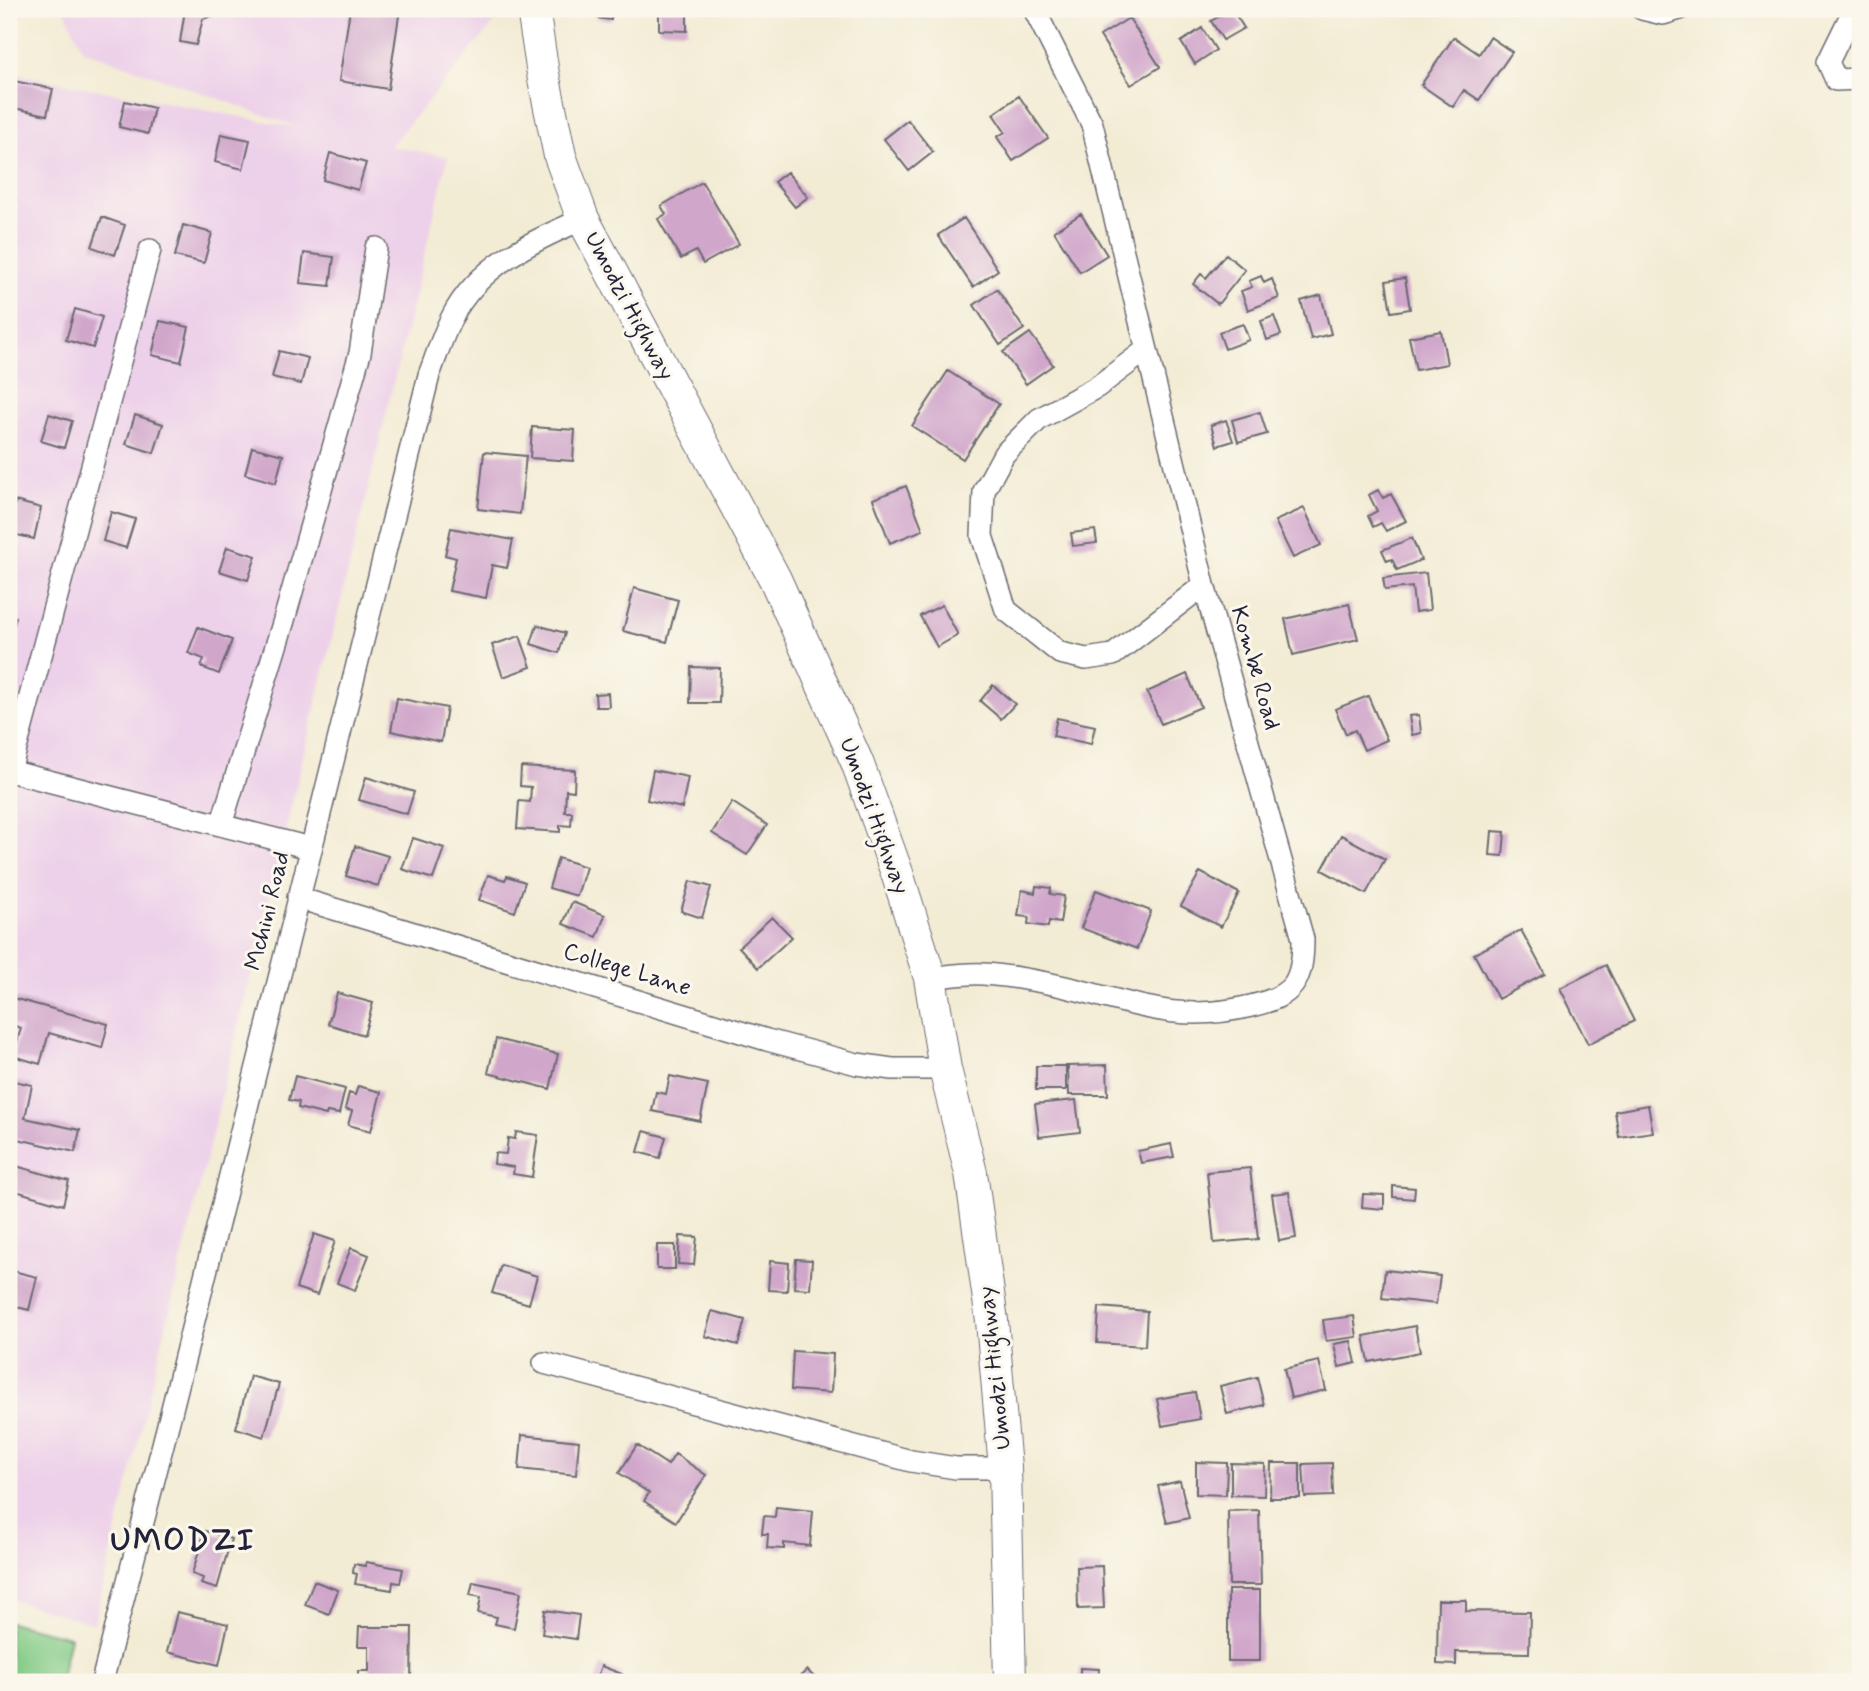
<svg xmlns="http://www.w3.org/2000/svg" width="1869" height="1691" font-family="Mynerve,sans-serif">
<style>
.built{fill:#edd0e9}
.green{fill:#83ca86;stroke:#527660;stroke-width:2}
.building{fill:#d0a6cb}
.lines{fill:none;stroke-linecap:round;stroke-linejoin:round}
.minor-casing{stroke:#6b6971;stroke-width:24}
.highway-casing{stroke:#6b6971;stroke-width:34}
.minor{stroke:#fff;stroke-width:21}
.highway{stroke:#fff;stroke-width:32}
.labels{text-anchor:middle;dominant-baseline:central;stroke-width:6;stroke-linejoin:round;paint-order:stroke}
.street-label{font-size:24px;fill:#22223b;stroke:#fbf7ec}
.district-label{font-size:32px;font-weight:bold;letter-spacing:2px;fill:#22223b;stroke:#fbf7ec}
</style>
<rect width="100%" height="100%" fill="#fbf7ec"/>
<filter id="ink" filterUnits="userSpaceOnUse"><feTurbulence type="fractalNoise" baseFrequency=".0143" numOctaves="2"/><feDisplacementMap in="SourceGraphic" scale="14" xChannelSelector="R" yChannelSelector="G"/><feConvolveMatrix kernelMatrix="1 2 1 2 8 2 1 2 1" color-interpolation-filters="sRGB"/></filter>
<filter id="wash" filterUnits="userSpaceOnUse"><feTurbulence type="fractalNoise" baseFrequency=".00686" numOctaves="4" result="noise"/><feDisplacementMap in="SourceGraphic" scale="28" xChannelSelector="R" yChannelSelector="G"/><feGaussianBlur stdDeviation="1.57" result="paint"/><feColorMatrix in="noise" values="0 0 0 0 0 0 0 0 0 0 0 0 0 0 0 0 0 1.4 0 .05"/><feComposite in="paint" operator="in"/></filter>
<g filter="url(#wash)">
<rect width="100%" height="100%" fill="#f3ecd5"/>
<path class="built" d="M64,9H506L390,146L448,157L94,1624L9,1599V73L300,128L83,50Z"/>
<path class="green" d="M9,1622L70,1637L60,1682H9Z"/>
<g id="blocks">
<path class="building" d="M177,9H215L214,15L203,19L196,45L180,42L184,16Z
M350,9H400L388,89L339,81Z
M598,9H612L611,20L597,18Z
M659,9H687V31L659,30Z
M1232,9L1244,28L1223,40L1211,21Z
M1129,18L1160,67L1131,85L1100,36Z
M1202,28L1216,50L1195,64L1181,42Z
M1454,37L1479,54L1490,37L1512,52L1479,100L1464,90L1453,107L1421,85Z
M14,81L53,89L47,115L9,107Z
M1019,96L1048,138L1013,161L997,137L1005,132L993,114Z
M125,101L154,108L148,134L119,127Z
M908,120L933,152L909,171L884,139Z
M221,134L250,140L243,169L215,162Z
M330,153L366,163L358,190L323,180Z
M787,172L808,197L795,207L774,182Z
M702,182L739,244L703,264L696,251L681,259L658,219L666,214L661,206Z
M9,197L16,200L9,220Z
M1081,214L1107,255L1080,272L1054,231Z
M102,217L125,225L115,255L92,247Z
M964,218L998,270L973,287L938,235Z
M183,225L212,233L204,263L175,256Z
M304,253L334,257L330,286L300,283Z
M1226,254L1245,270L1218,304L1193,284L1201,274L1206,278Z
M1261,276L1264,283L1272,279L1279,298L1248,310L1241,291L1252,287L1249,281Z
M1405,278L1410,309L1391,312L1386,281Z
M997,289L1024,329L1000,345L974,305Z
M1321,295L1331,334L1311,339L1301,301Z
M75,309L102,317L93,348L66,340Z
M1274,316L1281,335L1267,340L1261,321Z
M160,321L189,327L181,362L152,355Z
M1243,324L1249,340L1225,349L1219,332Z
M1441,331L1447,364L1416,370L1409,337Z
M1030,333L1053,365L1026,384L1003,352Z
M279,351L308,358L301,384L272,377Z
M948,371L999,404L963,459L912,426Z
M1260,412L1267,434L1238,442L1232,420Z
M49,414L72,421L64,448L41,441Z
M135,415L163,424L154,453L126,444Z
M1226,420L1233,441L1217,446L1211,425Z
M532,427L575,430L573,461L530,458Z
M252,447L283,455L276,483L245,474Z
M484,452L526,456L520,514L478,509Z
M906,486L923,530L890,543L873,499Z
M1378,490L1383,498L1391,494L1406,521L1386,531L1381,523L1373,527L1368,516L1377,511L1369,495Z
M15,501L41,508L34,539L9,533Z
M1304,508L1321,545L1293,558L1275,521Z
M111,512L135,519L126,548L103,541Z
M451,528L513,540L507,568L492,565L486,598L449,591L456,558L445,555Z
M1095,530L1097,543L1073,546L1071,533Z
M1412,538L1421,560L1397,570L1392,559L1387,561L1382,550Z
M227,547L256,556L248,580L219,571Z
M1426,573L1430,610L1415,612L1412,587L1385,590L1383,578Z
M634,588L678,600L667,642L623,631Z
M1349,604L1358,639L1293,655L1285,619Z
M942,605L958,635L937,647L920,616Z
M9,615L16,617L10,641H9Z
M537,625L565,633L559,653L531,644Z
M198,627L232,640L219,674L201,667L204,659L188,653Z
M520,636L531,667L503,677L492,645Z
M691,667L720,668L719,703H690Z
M1187,674L1201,707L1161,724L1147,692Z
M993,685L1015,704L1001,719L980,701Z
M608,693L609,707H596L595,694Z
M1368,696L1387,740L1364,750L1355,730L1346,734L1335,709Z
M397,698L447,708L441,742L391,731Z
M1419,715L1421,733L1412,735L1409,716Z
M1057,718L1095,726L1091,744L1053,736Z
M521,767L575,770L574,791L566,790L565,812H572L571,826L560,825V832L517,829L519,801L530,802L531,787L520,786Z
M653,770L688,777L682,808L647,800Z
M366,777L414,792L407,814L359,800Z
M732,802L767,825L747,855L712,833Z
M1492,831L1505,832L1503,856L1490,855Z
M1341,835L1385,859L1366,894L1322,870Z
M413,838L444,848L433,879L402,869Z
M355,846L388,856L378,886L346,876Z
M558,858L586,867L577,896L549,888Z
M1200,872L1239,893L1221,927L1181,906Z
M488,875L505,880L507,876L525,882L515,912L479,900Z
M690,881L711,887L702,918L681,911Z
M1036,886L1051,888L1050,894L1064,896L1060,923L1049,921L1048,927L1028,924L1029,917L1018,916L1022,890L1035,893Z
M1096,890L1151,911L1137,949L1081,928Z
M572,902L605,915L597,937L563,924Z
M772,917L792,937L758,968L739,947Z
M1521,930L1545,974L1498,999L1474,954Z
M1606,965L1634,1021L1588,1044L1560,988Z
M337,993L373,1003L364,1035L328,1024Z
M9,997L108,1024L102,1048L49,1033L40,1064L13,1056L21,1028L9,1024Z
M496,1039L558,1054L550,1089L488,1073Z
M1107,1065L1108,1095H1069L1068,1066Z
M1036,1066H1066V1090H1036Z
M295,1076L345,1089L339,1114L327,1112L326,1115L298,1108L299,1102L289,1100Z
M670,1076L708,1084L700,1121L652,1111L656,1092L666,1094Z
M10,1080L32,1085L25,1118L80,1130L75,1152L9,1137Z
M358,1086L381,1092L371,1131L348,1125L352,1111L345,1109L349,1093L355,1095Z
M1076,1100L1080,1132L1039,1137L1035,1104Z
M1648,1105L1653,1132L1619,1137L1615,1111Z
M644,1131L666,1137L660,1158L638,1152Z
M516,1132L538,1135L532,1177L513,1174L514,1167L494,1164L495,1153L506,1154L508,1138L515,1139Z
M1171,1144L1174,1157L1141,1163L1138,1151Z
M9,1164L69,1181L63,1205L9,1189Z
M1250,1168L1258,1239L1214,1243L1207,1172Z
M1393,1186L1415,1188L1414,1199L1393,1197Z
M1289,1192L1296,1238L1279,1241L1272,1194Z
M1363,1194L1384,1195V1209L1362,1207Z
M314,1234L335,1241L317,1295L296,1288Z
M680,1236L697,1237L694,1265L678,1264Z
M657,1245H675V1269H657Z
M351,1248L369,1255L355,1290L337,1283Z
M796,1259L812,1260L810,1289L794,1288Z
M770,1261L789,1263L787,1291L768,1290Z
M501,1265L537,1276L529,1304L492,1293Z
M9,1270L37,1277L29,1310L9,1305Z
M1385,1270L1440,1276L1436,1304L1382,1298Z
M1099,1307L1147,1311L1145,1346L1097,1343Z
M712,1311L745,1320L738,1345L705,1336Z
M1354,1316L1357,1337L1326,1341L1323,1320Z
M1415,1326L1420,1352L1369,1362L1364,1336Z
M1351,1341L1356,1363L1339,1367L1334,1344Z
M793,1351L833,1354L831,1393L791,1390Z
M1319,1361L1326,1390L1291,1398L1284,1369Z
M250,1376L279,1384L264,1437L236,1428Z
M1257,1377L1264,1405L1227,1414L1220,1386Z
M1195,1392L1200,1419L1162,1426L1157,1399Z
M522,1435L579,1441L576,1475L519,1469Z
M637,1445L668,1465L675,1454L706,1475L676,1522L644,1501L649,1493L619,1473Z
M1196,1462L1227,1463L1226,1495L1196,1494Z
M1231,1463L1265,1464L1264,1496L1231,1495Z
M1271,1463H1300V1498H1270Z
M1332,1463L1333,1496L1305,1497L1303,1464Z
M1180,1481L1189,1518L1167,1523L1158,1486Z
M776,1507L813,1511L810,1546L784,1543V1549L767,1548L768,1534H762L764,1516L775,1517Z
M1259,1510L1261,1585H1229L1228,1511Z
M205,1531L231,1539L217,1589L201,1584L203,1578L192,1574Z
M366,1562L403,1569L400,1583L393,1582L392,1590L355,1584L357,1574L353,1573L354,1564L365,1566Z
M1102,1566L1104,1608L1078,1609L1077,1567Z
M314,1581L338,1590L329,1614L305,1605Z
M473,1582L521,1592L514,1628L495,1624L497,1617L478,1613L481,1597L470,1595Z
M1228,1590H1260V1661H1228Z
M1438,1600H1466V1611L1530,1612L1529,1653L1456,1652V1665L1437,1664Z
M545,1610L579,1615L576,1639L542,1634Z
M177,1612L228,1624L219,1665L167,1652Z
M359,1627H412L411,1682H358V1671H369V1646H358Z
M601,1666L622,1674L619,1682H595Z
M1080,1668L1099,1669L1098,1682H1080Z
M807,1670L819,1682H794Z"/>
</g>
</g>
<g filter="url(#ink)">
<use href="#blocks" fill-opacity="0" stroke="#6b6971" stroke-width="2"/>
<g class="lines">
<g class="minor-casing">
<path id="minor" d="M1642,9L1663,14L1680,9
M1854,9L1828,62L1836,80L1860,79
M1146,350L1097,387L1039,419L1004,454L984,491L982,536L1006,610L1060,653L1086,659L1113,655L1204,585
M9,771L310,848
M10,771L150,250
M221,825L284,620L360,353L376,248
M298,898L767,1040L857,1064L892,1069H945
M930,978C947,976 966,973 983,974C1004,975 1026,979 1047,983C1124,998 1169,1026 1251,1006C1294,996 1303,982 1303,939L1204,585L1092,124L1034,9
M544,1363L911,1461L956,1468H1005
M102,1682L171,1413L429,375C436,357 442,337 451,319C477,266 531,242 583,219"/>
</g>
<g class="highway-casing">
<path id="highway" d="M533,9L543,74L560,156L583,219L775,579L857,762L897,873L930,978L945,1069L971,1173L992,1321L1005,1468L1010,1682"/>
</g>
<use href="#minor" class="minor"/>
<use href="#highway" class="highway"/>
</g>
</g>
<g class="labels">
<g class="street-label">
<text transform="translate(629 306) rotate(62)">Umodzi Highway</text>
<text transform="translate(1255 668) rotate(74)">Kombe Road</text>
<text transform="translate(874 816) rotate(70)">Umodzi Highway</text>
<text transform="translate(268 911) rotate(-76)">Mchini Road</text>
<text transform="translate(627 970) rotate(17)">College Lane</text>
<text transform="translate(995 1368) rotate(-96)">Umodzi Highway</text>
</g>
<g class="district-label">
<text x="183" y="1541">UMODZI</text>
</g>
</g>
<rect width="1869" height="1691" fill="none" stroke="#fbf7ec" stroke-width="35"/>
</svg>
